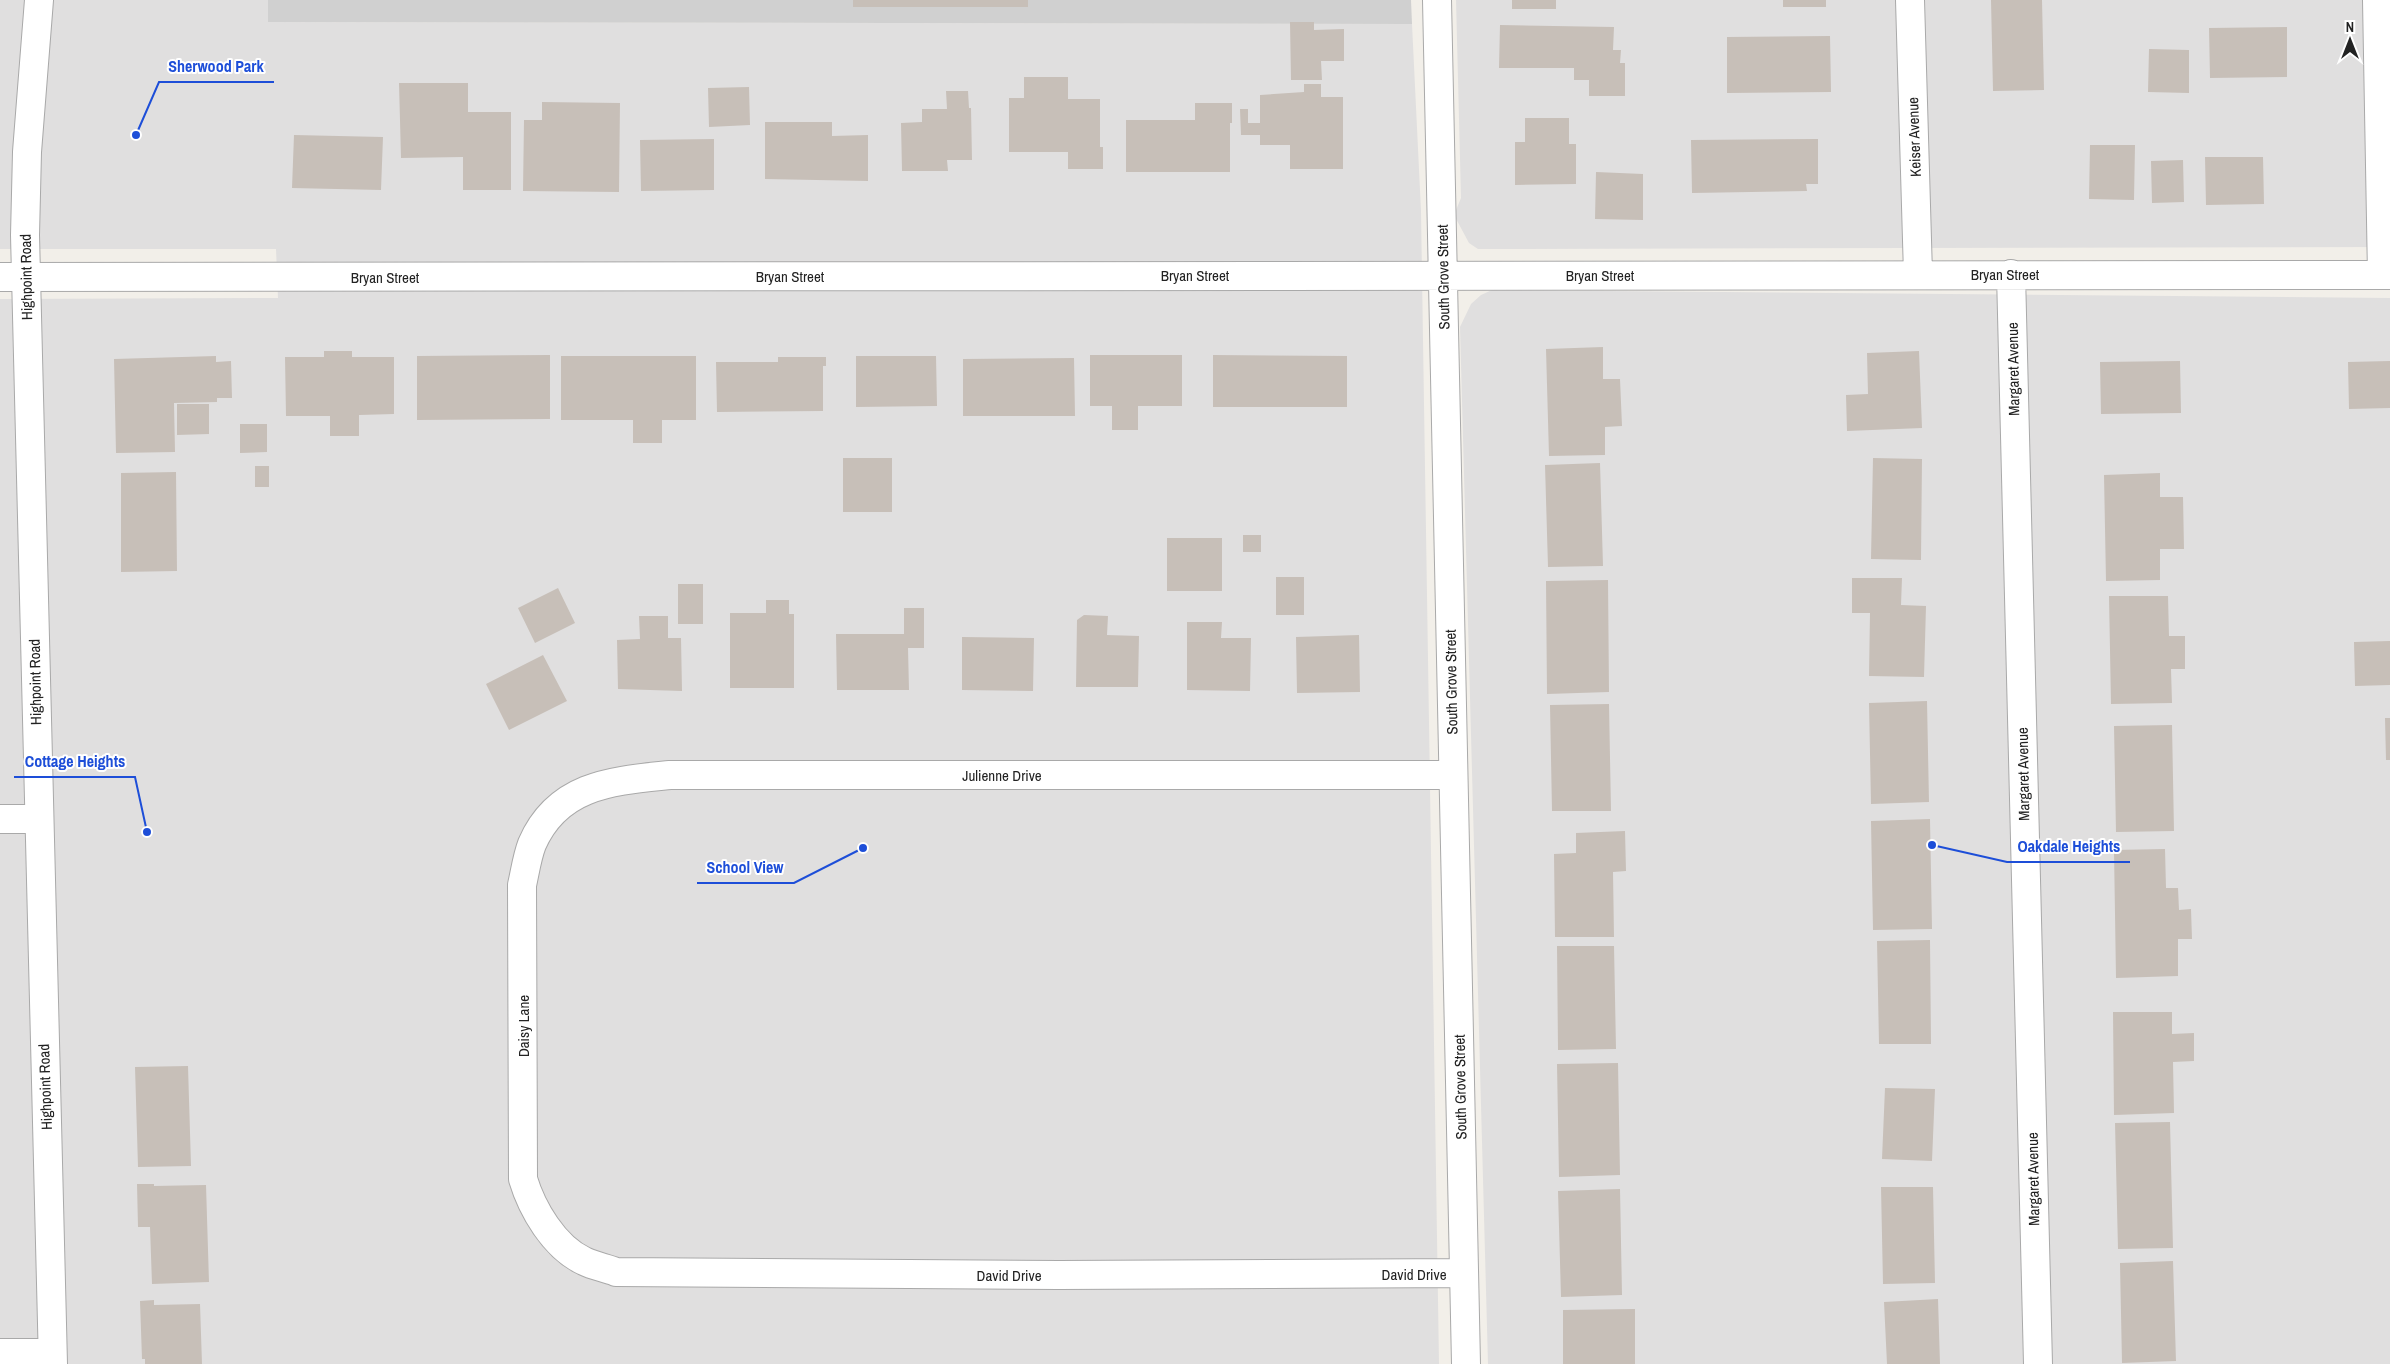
<svg xmlns="http://www.w3.org/2000/svg" width="2390" height="1364" font-family="'Archivo Narrow',sans-serif">
<style>
.residential{fill:#e0dfdf}
.religious{fill:#d0d0d0}
.building{fill:#c7bfb8}
.lines{fill:none;stroke-linecap:round;stroke-linejoin:round}
.street-casing{stroke:#a9a9a9;stroke-width:30}
.street{stroke:#fff;stroke-width:28}
.labels{text-anchor:middle;dominant-baseline:central;stroke-width:4;stroke-linejoin:round;paint-order:stroke}
.street-label{font-size:15px;fill:#222;stroke:#fff}
.leader{fill:none;stroke:#1d4ed8;stroke-width:2}
.callout-dot{fill:#1d4ed8;stroke:#fff;stroke-width:2}
.callout-label{font-size:16px;text-anchor:middle;font-weight:bold;fill:#1d4ed8;stroke:#fff;stroke-width:4;stroke-linejoin:round;paint-order:stroke}
</style>
<rect width="100%" height="100%" fill="#f2efe9"/>
<path class="residential" d="M0,0H268L269,22L1412,24L1421,211L1439,1364H0V299L278,298L276,249H0Z
M1456,0H2390V247L1478,249L1469,243L1454,215L1461,198Z
M1492,290L2390,298V1364H1488L1460,327L1471,304L1481,295Z"/>
<path class="religious" d="M268,0H1411L1412,24L268,22Z"/>
<path class="building" d="M853,0H1028V7H853Z
M1512,0H1556V9H1512Z
M1783,0H1826V7H1783Z
M1991,0H2042L2044,90L1993,91Z
M1290,22H1314V30L1344,29V61H1321L1322,80H1291Z
M1500,25L1614,27L1613,50H1621L1620,63H1625V96H1589V80H1574V68H1499Z
M2287,27V77L2210,78L2209,28Z
M1830,36L1831,92L1727,93V37Z
M2149,49L2189,50V93L2148,92Z
M1024,77H1068V99H1100V147H1103V169H1068V152H1009V98H1024Z
M399,83H468V112H511V190H463V157L401,158Z
M1304,84H1321V97H1343V169H1290V145H1260V135H1241L1240,109H1248V123H1260V95L1304,92Z
M749,87L750,125L709,127L708,88Z
M946,91H968L969,108H971L972,160H947L948,171H902L901,123L922,122V109H947Z
M542,102L620,103L619,192L523,191L524,120H542Z
M1195,103H1232V123H1230V172H1126V120H1195Z
M1525,118H1569V144H1576V184L1515,185V142H1525Z
M765,122H832V136L868,135V181L765,179Z
M294,135L383,137L381,190L292,188Z
M714,139V190L641,191L640,140Z
M1818,139V184H1806L1807,191L1692,193L1691,140Z
M2090,145H2135L2134,200L2089,199Z
M2205,157H2263L2264,204L2206,205Z
M2183,160L2184,202L2152,203L2151,161Z
M1596,172L1643,174V220L1595,219Z
M1603,347V379H1620L1622,426L1605,427V455L1549,456L1546,349Z
M324,351H352V357H394V414L359,415V436H330V416H286L285,357H324Z
M1919,351L1922,428L1847,431L1846,395L1868,394L1867,353Z
M550,355V419L417,420V356Z
M1090,355H1182V406H1138V430H1112V406H1090Z
M1213,355L1347,356V407H1213Z
M216,356V362L231,361L232,398H217V402L174,403L175,452L116,453L114,359Z
M561,356H696V420H662V443H633V420H561Z
M856,356H936L937,406L856,407Z
M778,357H826V366H823V411L717,412L716,362H778Z
M1074,358L1075,416H963V359Z
M2180,361L2181,413L2101,414L2100,362Z
M2390,361V408L2349,409L2348,362Z
M177,404H209V434L177,435Z
M240,424H267V452L240,453Z
M843,458H892V512H843Z
M1873,458L1922,459L1921,560L1871,559Z
M1600,463L1603,566L1548,567L1545,465Z
M255,466H269V487H255Z
M176,472L177,571L121,572V473Z
M2160,473V497H2183L2184,549H2160V580L2106,581L2104,475Z
M1243,535H1261V552H1243Z
M1167,538H1222V591H1167Z
M1276,577H1304V615H1276Z
M1852,578H1902L1901,605L1926,606L1924,677L1869,676L1870,613H1852Z
M1608,580L1609,692L1547,694L1546,581Z
M678,584H703V624H678Z
M558,588L575,623L535,643L518,608Z
M2109,596H2168L2169,636H2185V669H2171L2172,703L2111,704Z
M766,600H789V614H794V688H730V613H766Z
M904,608H924V648H908L909,690H837L836,634H904Z
M1084,615L1108,616L1107,635L1139,636L1138,687H1076L1077,620Z
M639,616H668V638H681L682,691L618,689L617,640L640,639Z
M1187,622H1222L1221,638H1251L1250,691L1187,690Z
M1359,635L1360,692L1297,693L1296,637Z
M962,637L1034,638L1033,691L962,690Z
M2390,641V685L2355,686L2354,642Z
M543,655L567,701L509,730L486,684Z
M1927,701L1929,802L1871,804L1869,703Z
M1609,704L1611,811H1552L1550,705Z
M2385,718H2390V760H2386Z
M2172,725L2174,831L2116,832L2114,726Z
M1930,819L1932,929L1873,930L1871,821Z
M1625,831L1626,871L1613,872L1614,937H1555L1554,854L1576,853V833Z
M2165,849L2166,888H2178L2179,910L2191,909L2192,939H2178V976L2116,978L2114,850Z
M1930,940L1931,1044H1879L1877,941Z
M1557,946H1614L1616,1049L1558,1050Z
M2113,1012H2172V1034L2194,1033V1061L2173,1062L2174,1113L2114,1115Z
M1618,1063L1620,1175L1559,1177L1557,1064Z
M188,1066L191,1166L138,1167L135,1067Z
M1885,1088L1935,1089L1932,1161L1882,1159Z
M2170,1122L2173,1248L2118,1249L2115,1123Z
M137,1184H154V1186L206,1185L209,1282L152,1284L150,1227H138Z
M1881,1187H1933L1935,1283L1883,1284Z
M1620,1189L1622,1295L1561,1297L1558,1191Z
M2173,1261L2176,1361L2122,1363L2120,1263Z
M1938,1299L1940,1364H1887L1884,1302Z
M154,1300V1305L200,1304L202,1364H145V1359H142L140,1301Z
M1635,1309V1364H1563V1310Z"/>
<g class="lines">
<g class="street-casing">
<path id="street" d="M39,0L27,152L25,235L53,1364
M1437,0L1466,1364
M1910,0L1918,274
M2377,0L2382,275
M2011,274L2038,1364
M0,277L2390,275
M1453,775H670C613,781 558,784 532,844C527,857 525,872 522,885L523,1179C532,1209 554,1247 584,1261C594,1266 606,1268 616,1272L1059,1275L1464,1273
M0,819H38
M0,1353H52"/>
</g>
<use href="#street" class="street"/>
</g>
<g class="labels">
<g class="street-label">
<text transform="translate(1914 137) rotate(-92)">Keiser Avenue</text>
<text x="2005" y="274">Bryan Street</text>
<text x="1195" y="275">Bryan Street</text>
<text x="1600" y="275">Bryan Street</text>
<text x="790" y="276">Bryan Street</text>
<text transform="translate(26 277) rotate(-91)">Highpoint Road</text>
<text x="385" y="277">Bryan Street</text>
<text transform="translate(1443 277) rotate(-91)">South Grove Street</text>
<text transform="translate(2013 369) rotate(-91)">Margaret Avenue</text>
<text transform="translate(35 682) rotate(-91)">Highpoint Road</text>
<text transform="translate(1451 682) rotate(-91)">South Grove Street</text>
<text transform="translate(2023 774) rotate(-91)">Margaret Avenue</text>
<text x="1002" y="775">Julienne Drive</text>
<text transform="translate(523 1026) rotate(-90)">Daisy Lane</text>
<text transform="translate(45 1087) rotate(-92)">Highpoint Road</text>
<text transform="translate(1460 1087) rotate(-91)">South Grove Street</text>
<text transform="translate(2033 1179) rotate(-91)">Margaret Avenue</text>
<text x="1414" y="1274">David Drive</text>
<text x="1009" y="1275">David Drive</text>
</g>
</g>
<path class="leader" d="M136 135L159 82H274M147 832L135 777H14M1932 845L2007 862H2130M863 848L794 883H697"/>
<g class="callout-dot">
<circle cx="136" cy="135" r="5"/>
<circle cx="147" cy="832" r="5"/>
<circle cx="1932" cy="845" r="5"/>
<circle cx="863" cy="848" r="5"/>
</g>
<g class="callout-label">
<text x="216" y="72">Sherwood Park</text>
<text x="75" y="767">Cottage Heights</text>
<text x="2069" y="852">Oakdale Heights</text>
<text x="745" y="873">School View</text>
</g>
<g transform="translate(2350 40)" stroke="#ffffff" stroke-width="4" paint-order="stroke">
<path d="M0-4L9 19L0 12L-9 19Z" fill="#222222"/>
<text y="-8" font-size="14" font-weight="bold" text-anchor="middle" fill="#222222">N</text>
</g>
</svg>
